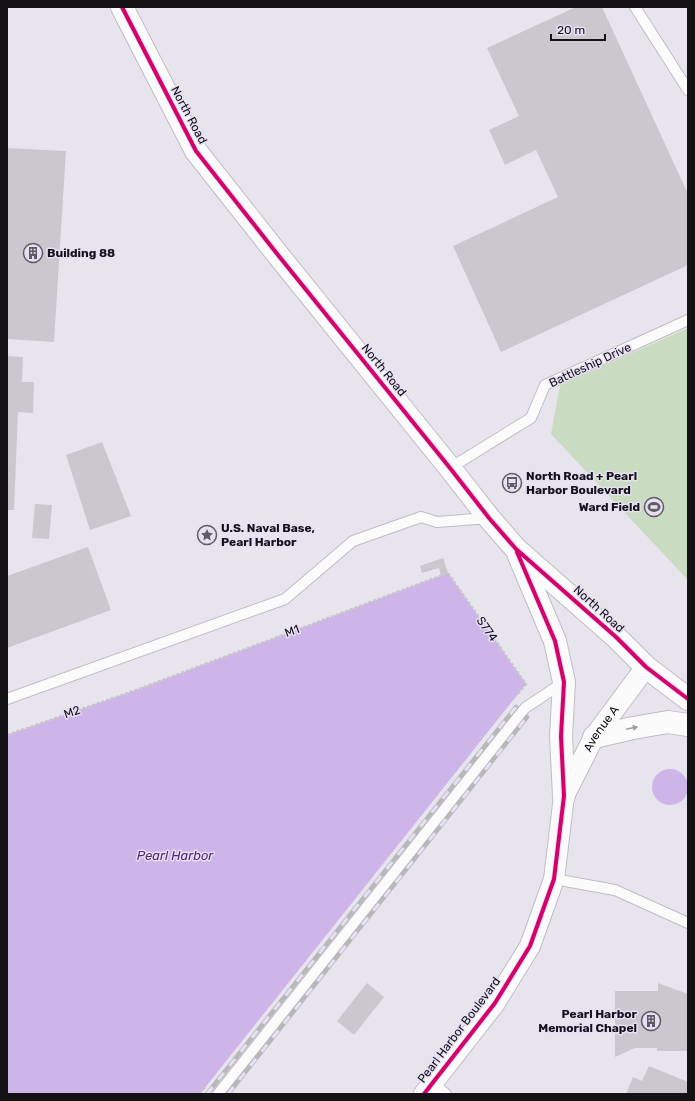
<svg xmlns="http://www.w3.org/2000/svg" width="695" height="1101" font-family="Rubik,sans-serif">
<style>
.green{fill:#c9dbc1}
.water{fill:#cdb4e9}
.building{fill:#cac7cf}
.lines{fill:none;stroke-linecap:round;stroke-linejoin:round}
.lane-casing{stroke:#c0bcc5;stroke-width:12}
.street-casing{stroke:#c0bcc5;stroke-width:22}
.secondary-casing{stroke:#c0bcc5;stroke-width:24}
.path{stroke:#c8c6ca;stroke-width:2.5;stroke-dasharray:3 2;stroke-linecap:butt}
.lane{stroke:#fcfbfc;stroke-width:10}
.street{stroke:#fcfbfc;stroke-width:20}
.secondary{stroke:#fcfbfc;stroke-width:22}
.rail-casing{stroke:#b8b8ba;stroke-width:4.5}
.rail{stroke:#e7dff3;stroke-width:3;stroke-dasharray:9;stroke-linecap:butt}
.cycleway-casing{stroke:#e7dff3;stroke-width:6}
.cycleway{stroke:#d6006c;stroke-width:4}
.oneway{fill:#9f9da0}
.labels{text-anchor:middle;dominant-baseline:central;stroke-width:3;stroke-linejoin:round;paint-order:stroke}
.street-label{font-size:12px;fill:#141117;stroke:#e7dff3}
.poi-label{font-size:12px;font-weight:bold;fill:#141117;stroke:#e7dff3;text-anchor:start}
.water-label{font-size:13px;font-style:italic;fill:#522678;stroke:#e7dff3}
</style>
<rect width="100%" height="100%" fill="#e8e4ee"/>
<path class="green" d="M688,328V580L551,434L560,385Z"/>
<path class="water" d="M448,573L526,684L200,1094H7V735L136,690Z
M652 787a18 18 0 1 1 36 0a18 18 0 1 1-36 0Z"/>
<path class="building" d="M576,7H602L688,194V265L501,352L453,246L558,197L536,150L505,165L489,130L519,116L487,48Z
M7,148L66,151L54,342L7,339Z
M7,356L23,357L22,382H34L33,413L18,412L14,510H7Z
M102,442L131,516L90,530L66,455Z
M35,504L52,505L49,539L32,538Z
M88,547L111,610L7,648V576Z
M443,558L448,573L441,576L439,568L422,573L420,566Z
M367,983L384,997L354,1035L337,1021Z
M658,983L688,994V1051H657V1048H635L615,1057V991H658Z
M649,1066L688,1082V1094H626L633,1077L642,1081Z"/>
<g class="lines">
<g class="lane-casing">
<path id="lane" d="M635,7L688,90
M450,468L531,418L545,385L688,320
M7,699L285,599L353,541L421,517L437,522L489,518
M554,879L615,890L688,923
M433,1083L446,1094
M218,1094L525,708L564,682"/>
</g>
<g class="street-casing">
<g id="street">
<path id="s1" d="M424,1094L495,1003L530,946L554,879L564,796L594,737L646,667"/>
</g>
</g>
<g class="secondary-casing">
<path id="secondary" d="M122,7L196,151L278,255L450,468L489,518L516,549L616,637L646,667L688,699
M519,556L555,641L564,682L561,736L564,796
M594,737L633,728L668,722L688,725"/>
</g>
<path class="path" d="M7,735L136,690L448,573L526,684L517,695
M200,1094L205,1087"/>
<use href="#lane" class="lane"/>
<use href="#street" class="street"/>
<use href="#secondary" class="secondary"/>
<g class="rail-casing">
<path id="rail" d="M207,1094L516,707
M228,1094L527,717"/>
</g>
<use href="#rail" class="rail"/>
<g class="cycleway-casing">
<path id="cycleway" d="M122,7L196,151L278,255L450,468L489,518L516,549L616,637L646,667L688,699
M424,1094L495,1003L530,946L554,879L564,796L561,736L564,682L555,641L517,552"/>
</g>
<use href="#cycleway" class="cycleway"/>
</g>
<defs><path id="oneway-solid" d="M-6-.8H1V-3.2L6.5 0L1 3.2V.8H-6Z"/></defs>
<use class="oneway" href="#oneway-solid" transform="translate(632 728) rotate(-12)"/>
<defs>
<g id="building-ring" transform="scale(1)"><circle r="9.5" fill="#e7dff3" stroke="#5e5b62" stroke-width="1.5"/><path d="M-4-6H4V6H1V3H-1V6H-4ZM-2.5-4.3h1.7v1.8h-1.7ZM.8-4.3h1.7v1.8H.8ZM-2.5-1h1.7V.8h-1.7ZM.8-1h1.7V.8H.8Z" fill="#5e5b62"/></g>
<g id="bus-ring" transform="scale(1)"><circle r="9.5" fill="#e7dff3" stroke="#5e5b62" stroke-width="1.5"/><path d="M-5-6H5V4H4V6H2V4H-2V6H-4V4H-5ZM-3.5-4V0h7V-4ZM-3.5 1.2v1.5H-2V1.2ZM2 1.2v1.5H3.5V1.2Z" fill="#5e5b62"/></g>
<g id="stadium-ring" transform="scale(1)"><circle r="9.5" fill="#e7dff3" stroke="#5e5b62" stroke-width="1.5"/><path d="M0-5a6.5 5 0 1 0 0 10a6.5 5 0 1 0 0-10ZM-3.5-1.8h7v3.6h-7Z" fill="#5e5b62"/></g>
<g id="sight-ring" transform="scale(1)"><circle r="9.5" fill="#e7dff3" stroke="#5e5b62" stroke-width="1.5"/><path d="M0-6L1.8-2.2L6-1.7L2.9 1.2L3.7 5.4L0 3.3L-3.7 5.4L-2.9 1.2L-6-1.7L-1.8-2.2Z" fill="#5e5b62"/></g>
</defs>
<g fill-rule="evenodd">
<use href="#building-ring" x="33" y="253"/>
<use href="#bus-ring" x="512" y="483"/>
<use href="#stadium-ring" x="654" y="507"/>
<use href="#sight-ring" x="207" y="535"/>
<use href="#building-ring" x="651" y="1021"/>
</g>
<g class="labels">
<g class="street-label">
<text transform="translate(189 115) rotate(62)">North Road</text>
<text transform="translate(590 365) rotate(-25)">Battleship Drive</text>
<text transform="translate(384 370) rotate(51)">North Road</text>
<text transform="translate(599 609) rotate(42)">North Road</text>
<text transform="translate(487 629) rotate(55)">S774</text>
<text transform="translate(292 631) rotate(-20)">M1</text>
<text transform="translate(72 712) rotate(-19)">M2</text>
<text stroke="none"><textPath href="#s1" startOffset="414">Avenue A</textPath></text>
<text transform="translate(459 1030) rotate(-53)">Pearl Harbor Boulevard</text>
</g>
<g class="poi-label">
<text x="47" y="253">Building 88</text>
<text x="526" y="476">North Road + Pearl<tspan x="526" dy="14">Harbor Boulevard</tspan></text>
<text x="640" y="507" text-anchor="end">Ward Field</text>
<text x="221" y="528">U.S. Naval Base,<tspan x="221" dy="14">Pearl Harbor</tspan></text>
<text x="637" y="1014" text-anchor="end">Pearl Harbor<tspan x="637" dy="14">Memorial Chapel</tspan></text>
</g>
<g class="water-label">
<text x="175" y="855">Pearl Harbor</text>
</g>
</g>
<rect width="695" height="1101" fill="none" stroke="#141117" stroke-width="16"/>
<path d="M551 34v6h54v-6" fill="none" stroke="#141117" stroke-width="2"/>
<text x="557" y="34" font-size="12" fill="#141117" stroke="#e7dff3" stroke-width="3" paint-order="stroke">20 m</text>
</svg>
